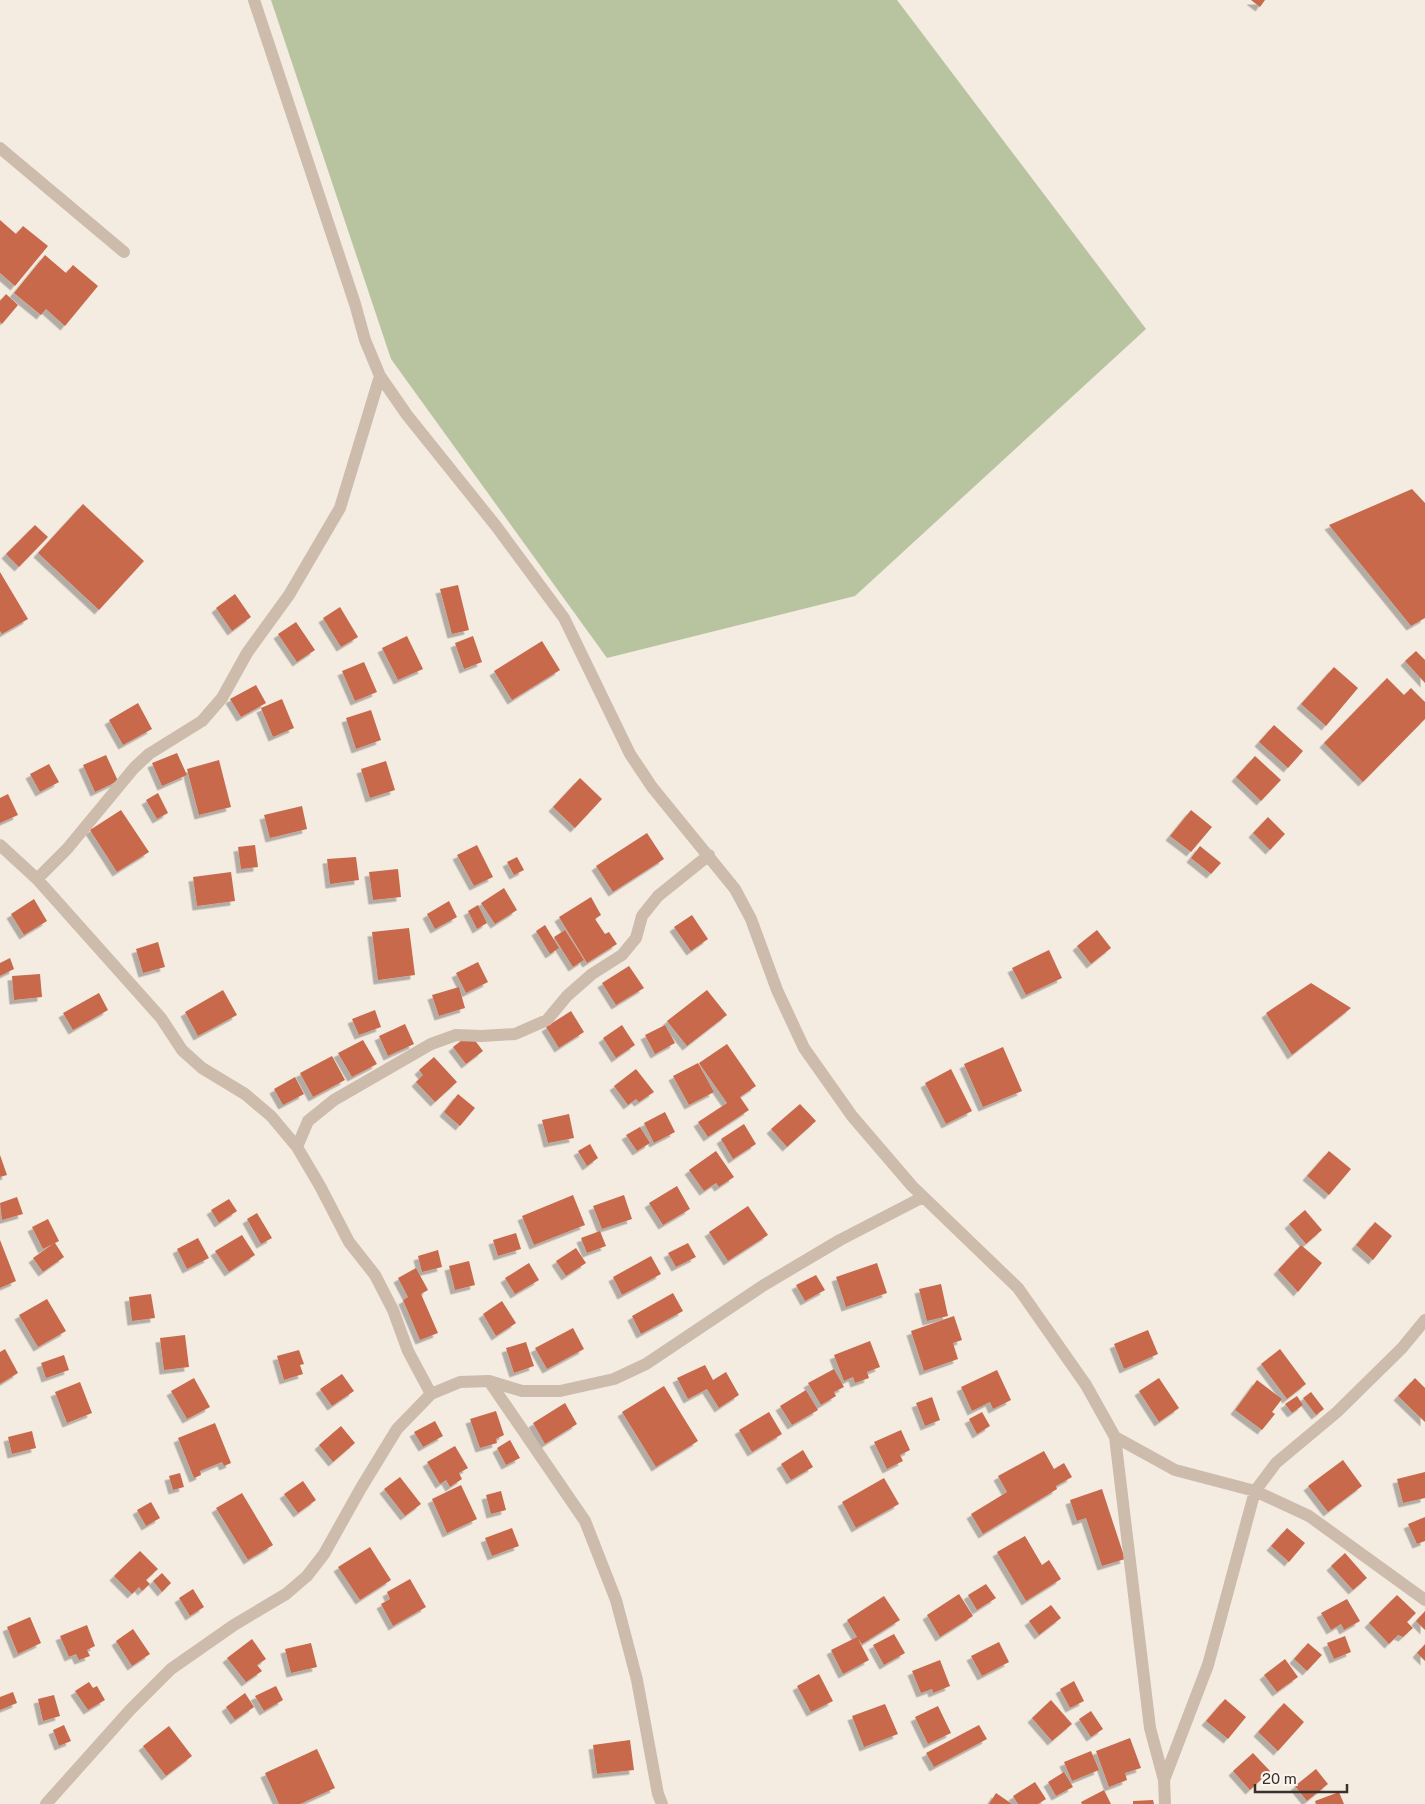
<svg xmlns="http://www.w3.org/2000/svg" width="1425" height="1804" font-family="'Public Sans',sans-serif">
<style>
.green{fill:#b8c4a0}
.building{fill:#c8694b;filter:url(#shadow)}
.lines{fill:none;stroke-linecap:round;stroke-linejoin:round}
.minor{stroke:#cdbbac;stroke-width:12}
</style>
<defs>
<filter id="shadow"><feDropShadow dx="-4.5" dy="4.5" stdDeviation="0" flood-color="#0004"/></filter>
</defs>
<rect width="100%" height="100%" fill="#f4ebe1"/>
<path class="green" d="M271,0H897L1146,329L855,596L607,658L391,359Z"/>
<path class="building" d="M1251,0H1265L1260,7Z
M0,220L16,234L23,226L48,246L15,286L0,273Z
M45,255L66,273L73,265L98,286L65,326L46,309L41,315L14,293Z
M6,294L18,305L2,324L0,322V301Z
M1412,489L1425,503V618L1411,626L1329,525Z
M83,504L144,561L99,610L38,553Z
M35,525L48,537L19,567L6,554Z
M0,572L28,619L2,634L0,631Z
M458,585L469,630L452,634L440,589Z
M235,594L251,617L232,631L216,608Z
M340,607L358,637L341,647L323,618Z
M296,622L315,650L297,662L278,634Z
M407,636L423,669L398,680L382,648Z
M473,636L482,662L464,669L455,643Z
M542,641L560,670L512,700L494,671Z
M1416,651L1425,660V683L1405,661Z
M364,662L377,692L355,701L342,671Z
M1334,667L1358,688L1326,726L1301,704Z
M1387,678L1404,695L1411,688L1425,702V719L1363,782L1324,743Z
M256,685L266,703L241,717L230,699Z
M282,699L294,728L273,737L261,708Z
M138,703L152,729L123,745L109,720Z
M371,710L381,740L356,749L346,718Z
M1274,725L1303,751L1288,768L1259,742Z
M177,753L187,775L162,786L152,763Z
M106,755L118,781L95,792L83,765Z
M1255,756L1281,780L1261,801L1236,777Z
M219,760L231,807L199,815L187,769Z
M386,761L395,790L370,798L361,769Z
M49,764L59,782L40,792L30,774Z
M580,778L602,799L575,828L553,807Z
M158,793L168,813L157,819L146,800Z
M8,794L18,815L0,823V798Z
M302,806L307,829L270,838L264,815Z
M121,810L149,852L117,872L90,830Z
M1191,810L1212,827L1191,852L1170,836Z
M1268,817L1285,834L1270,850L1253,833Z
M647,833L664,859L613,892L596,866Z
M255,845L258,867L241,869L238,847Z
M477,845L493,877L474,886L457,855Z
M1200,846L1221,863L1211,874L1191,858Z
M356,857L359,880L330,884L327,859Z
M517,857L524,870L514,875L507,862Z
M398,869L401,897L373,900L369,872Z
M231,872L235,901L197,906L193,877Z
M504,888L517,910L495,924L481,903Z
M591,897L601,915L595,919L605,934L609,932L617,944L587,963L559,917Z
M34,899L47,921L24,935L11,914Z
M449,901L457,917L435,929L427,914Z
M478,905L487,923L477,929L468,911Z
M692,915L708,939L691,951L674,927Z
M545,925L559,948L550,954L536,931Z
M409,928L415,975L378,980L372,932Z
M565,930L584,960L573,967L554,937Z
M1097,930L1111,948L1091,964L1077,946Z
M158,942L165,967L143,973L136,949Z
M1049,950L1062,978L1026,995L1012,968Z
M10,958L14,969L0,976V963Z
M478,962L488,982L466,993L456,973Z
M629,966L644,988L616,1005L602,983Z
M40,974L42,997L14,1000L12,976Z
M1311,983L1351,1008L1292,1055L1266,1013Z
M459,987L465,1008L439,1016L432,995Z
M223,990L237,1015L198,1036L185,1012Z
M707,990L727,1015L687,1046L667,1021Z
M99,993L108,1010L73,1030L63,1013Z
M375,1010L381,1027L359,1035L352,1019Z
M571,1011L584,1032L559,1048L546,1027Z
M405,1024L414,1044L388,1056L379,1036Z
M622,1025L635,1045L616,1058L603,1038Z
M665,1025L675,1043L655,1054L645,1035Z
M470,1034L483,1051L466,1064L453,1047Z
M363,1040L377,1064L352,1077L338,1053Z
M727,1044L756,1086L740,1097L749,1110L708,1137L698,1122L727,1103L699,1063Z
M1003,1047L1022,1091L983,1107L964,1064Z
M332,1056L345,1080L313,1097L300,1073Z
M434,1057L457,1082L435,1102L416,1082L423,1075L419,1070Z
M698,1063L714,1092L689,1105L673,1076Z
M636,1069L654,1092L639,1102L636,1099L628,1105L614,1086Z
M951,1069L972,1111L946,1124L925,1083Z
M295,1077L304,1094L283,1105L274,1089Z
M458,1094L475,1108L460,1126L444,1112Z
M800,1104L816,1121L787,1147L771,1129Z
M665,1112L675,1132L654,1143L644,1123Z
M569,1114L574,1138L548,1143L542,1120Z
M744,1124L756,1144L733,1159L721,1139Z
M640,1127L650,1143L637,1151L626,1135Z
M590,1144L598,1158L587,1166L578,1151Z
M716,1151L734,1177L719,1187L716,1183L704,1191L689,1170Z
M1329,1151L1351,1169L1329,1195L1307,1176Z
M0,1155L7,1175L0,1177Z
M677,1186L690,1209L663,1225L649,1203Z
M573,1195L585,1225L534,1245L522,1216Z
M624,1195L632,1219L602,1229L593,1206Z
M17,1197L23,1214L2,1220L0,1203Z
M229,1199L237,1211L219,1223L211,1210Z
M748,1206L768,1235L728,1261L709,1232Z
M1305,1210L1322,1230L1306,1244L1289,1224Z
M257,1213L272,1238L261,1244L247,1219Z
M48,1219L59,1241L55,1243L64,1257L43,1272L33,1258L53,1244L43,1249L32,1227Z
M1375,1222L1392,1236L1373,1260L1356,1245Z
M600,1231L606,1246L587,1253L581,1238Z
M516,1233L521,1249L498,1256L493,1240Z
M242,1235L255,1255L229,1272L215,1251Z
M198,1238L209,1258L187,1269L177,1249Z
M0,1240L16,1281L0,1288Z
M688,1243L696,1257L676,1267L668,1253Z
M1301,1245L1322,1263L1298,1292L1278,1270Z
M576,1248L586,1263L566,1276L556,1261Z
M438,1250L442,1267L422,1272L418,1256Z
M651,1256L661,1274L622,1295L613,1277Z
M469,1261L475,1285L455,1290L449,1266Z
M529,1263L539,1280L515,1294L505,1278Z
M877,1263L887,1293L846,1307L836,1277Z
M416,1268L428,1290L421,1294L438,1333L420,1340L403,1300L408,1297L398,1278Z
M816,1275L825,1290L805,1301L796,1285Z
M941,1284L948,1316L927,1321L919,1289Z
M673,1293L683,1311L641,1334L632,1316Z
M151,1294L155,1318L132,1321L129,1297Z
M47,1299L66,1331L38,1347L19,1315Z
M502,1301L516,1323L496,1336L483,1314Z
M954,1316L962,1340L953,1343L958,1359L924,1371L911,1331Z
M573,1328L584,1349L547,1369L535,1348Z
M1148,1330L1158,1354L1124,1369L1114,1344Z
M185,1335L189,1367L164,1370L160,1338Z
M870,1341L880,1367L867,1372L869,1378L855,1383L853,1377L844,1381L834,1355Z
M526,1342L534,1366L514,1373L506,1348Z
M5,1349L18,1373L0,1384V1352Z
M1280,1349L1306,1384L1287,1399L1261,1364Z
M299,1350L304,1364L300,1365L303,1374L284,1380L277,1356Z
M64,1355L69,1370L46,1378L41,1363Z
M705,1365L713,1380L726,1372L739,1395L719,1408L707,1389L688,1399L677,1378Z
M834,1369L844,1387L834,1392L836,1396L821,1405L808,1383Z
M997,1370L1011,1400L993,1409L990,1402L972,1411L961,1387Z
M342,1374L354,1391L332,1406L320,1389Z
M194,1378L210,1407L187,1419L171,1391Z
M1159,1378L1179,1408L1159,1422L1139,1391Z
M1415,1378L1425,1388V1422L1398,1396Z
M1257,1380L1282,1399L1272,1412L1275,1414L1262,1430L1235,1410Z
M80,1382L92,1413L67,1423L55,1392Z
M664,1386L698,1441L656,1467L622,1412Z
M806,1390L818,1410L792,1425L780,1406Z
M1311,1392L1324,1409L1316,1415L1303,1398Z
M1297,1396L1303,1405L1292,1413L1285,1404Z
M932,1397L940,1420L925,1426L916,1403Z
M565,1403L577,1424L545,1444L533,1423Z
M496,1411L504,1435L496,1439L497,1443L480,1448L470,1419Z
M769,1412L782,1434L752,1452L739,1430Z
M982,1412L990,1426L977,1434L969,1419Z
M435,1421L443,1436L423,1447L414,1432Z
M215,1423L231,1463L224,1466L222,1462L200,1471L201,1475L194,1478L178,1438Z
M341,1426L355,1443L333,1462L319,1445Z
M901,1430L910,1450L900,1455L903,1461L887,1469L874,1442Z
M32,1431L36,1448L12,1454L8,1437Z
M510,1440L520,1458L506,1465L497,1448Z
M455,1446L468,1468L459,1473L462,1479L450,1487L446,1480L440,1484L427,1462Z
M803,1450L813,1467L791,1480L781,1464Z
M1044,1451L1054,1469L1064,1463L1072,1477L1056,1486L1057,1489L983,1534L971,1514L1007,1492L998,1476Z
M1343,1460L1362,1486L1328,1512L1308,1486Z
M1425,1472V1498L1403,1503L1397,1479Z
M180,1473L184,1487L173,1490L169,1476Z
M400,1477L421,1504L405,1516L384,1489Z
M884,1478L899,1504L856,1528L842,1502Z
M303,1481L316,1500L298,1513L284,1494Z
M461,1485L477,1519L447,1533L432,1499Z
M1102,1489L1125,1559L1102,1566L1086,1518L1077,1521L1070,1500Z
M501,1491L506,1510L491,1514L486,1495Z
M242,1493L273,1545L248,1560L216,1508Z
M151,1502L160,1518L146,1526L137,1510Z
M1425,1517V1541L1417,1544L1408,1524Z
M512,1528L519,1546L492,1556L485,1538Z
M1287,1528L1305,1543L1289,1562L1271,1546Z
M1025,1536L1042,1565L1049,1560L1061,1579L1026,1601L997,1552Z
M370,1547L391,1580L360,1600L338,1567Z
M140,1551L158,1569L146,1580L150,1584L142,1591L139,1587L132,1594L114,1576Z
M1345,1553L1367,1578L1353,1590L1331,1566Z
M162,1573L171,1583L162,1592L153,1581Z
M410,1579L426,1607L393,1626L381,1604L390,1599L387,1592Z
M986,1584L996,1598L977,1610L968,1595Z
M193,1589L204,1607L190,1616L179,1598Z
M959,1594L973,1616L940,1637L927,1615Z
M1397,1595L1416,1613L1407,1622L1413,1628L1403,1637L1398,1635L1389,1644L1369,1623Z
M884,1596L900,1620L862,1644L858,1639L869,1660L843,1674L831,1650L857,1637L847,1620Z
M1347,1599L1360,1621L1344,1630L1341,1624L1331,1630L1321,1613Z
M1051,1605L1061,1618L1039,1635L1029,1621Z
M1425,1611V1630L1416,1621Z
M30,1617L41,1643L18,1654L7,1627Z
M87,1625L95,1646L87,1650L90,1656L79,1660L76,1654L69,1657L60,1636Z
M133,1629L150,1654L132,1666L116,1641Z
M894,1634L905,1653L884,1665L873,1645Z
M1345,1636L1351,1652L1334,1659L1327,1643Z
M252,1639L266,1659L257,1665L262,1671L246,1682L227,1658Z
M999,1642L1009,1662L982,1676L971,1656Z
M311,1643L317,1667L291,1673L285,1649Z
M1308,1643L1322,1655L1307,1671L1294,1659Z
M1425,1644V1661L1417,1653Z
M1285,1659L1298,1677L1277,1692L1264,1675Z
M940,1660L950,1686L933,1693L932,1689L921,1693L912,1671Z
M819,1674L833,1701L811,1712L797,1686Z
M1074,1681L1084,1701L1070,1708L1060,1689Z
M89,1682L93,1688L97,1686L105,1700L88,1710L75,1691Z
M276,1686L283,1700L264,1711L255,1696Z
M13,1692L17,1703L0,1710V1697Z
M245,1693L254,1707L235,1720L226,1707Z
M54,1695L60,1716L43,1721L38,1699Z
M1225,1699L1246,1717L1228,1739L1206,1721Z
M1051,1700L1072,1724L1052,1741L1032,1718Z
M1284,1703L1304,1722L1278,1751L1258,1732Z
M885,1704L898,1734L864,1747L852,1716Z
M938,1706L951,1733L928,1744L915,1717Z
M1091,1711L1103,1729L1091,1737L1079,1719Z
M64,1725L71,1741L59,1746L53,1730Z
M979,1725L987,1739L934,1767L926,1753Z
M169,1726L192,1756L166,1776L143,1746Z
M1130,1738L1141,1768L1125,1773L1127,1780L1109,1787L1096,1751Z
M630,1740L634,1770L597,1774L593,1745Z
M317,1749L335,1788L300,1804H279L265,1773Z
M1091,1751L1099,1770L1072,1781L1064,1762Z
M1253,1753L1270,1771L1250,1790L1233,1771Z
M1316,1769L1328,1784L1307,1801L1295,1786Z
M1064,1772L1073,1787L1056,1796L1048,1782Z
M1035,1782L1046,1799L1038,1804H1018L1013,1796Z
M1104,1790L1111,1804H1082L1081,1802Z
M1339,1792L1344,1804H1316L1315,1801Z
M996,1793L1012,1804H989Z
M1153,1800L1154,1804H1133V1801Z"/>
<g class="lines">
<path class="minor" d="M254,0L355,304L365,340L380,376L407,415L496,526L564,618L630,754L652,787L735,889L751,919L777,990L804,1048L852,1116L912,1186L1018,1288L1086,1385L1115,1437L1175,1470L1255,1491L1309,1516L1425,1600
M0,148L124,252
M0,845L37,879L161,1018L182,1050L202,1068L245,1094L271,1116L297,1147L320,1186L349,1242L375,1275L393,1310L408,1351L431,1394
M37,879L67,849L134,768L149,754L202,721L222,698L247,653L289,595L340,508L380,376
M297,1147L308,1121L334,1100L431,1044L456,1035L481,1036L515,1034L547,1020L567,996L592,974L622,955L636,938L642,916L658,896L709,855
M489,1381L585,1521L616,1600L637,1680L658,1794L662,1804
M1115,1437L1150,1728L1164,1780
M46,1804L130,1710L171,1669L234,1625L286,1594L307,1576L324,1554L361,1488L397,1429L431,1394L460,1382L489,1381L522,1391H560L614,1379L646,1364L764,1285L840,1240L923,1197
M1165,1804L1164,1780L1208,1665L1255,1491L1276,1463L1337,1412L1402,1348L1425,1320"/>
</g>
<path d="M1255 1784v8h92v-8" fill="none" stroke="#3b302b" stroke-width="2.5"/>
<text x="1262" y="1784" font-size="15" fill="#3b302b" stroke="#fbf5ee" stroke-width="4" paint-order="stroke">20 m</text>
</svg>
